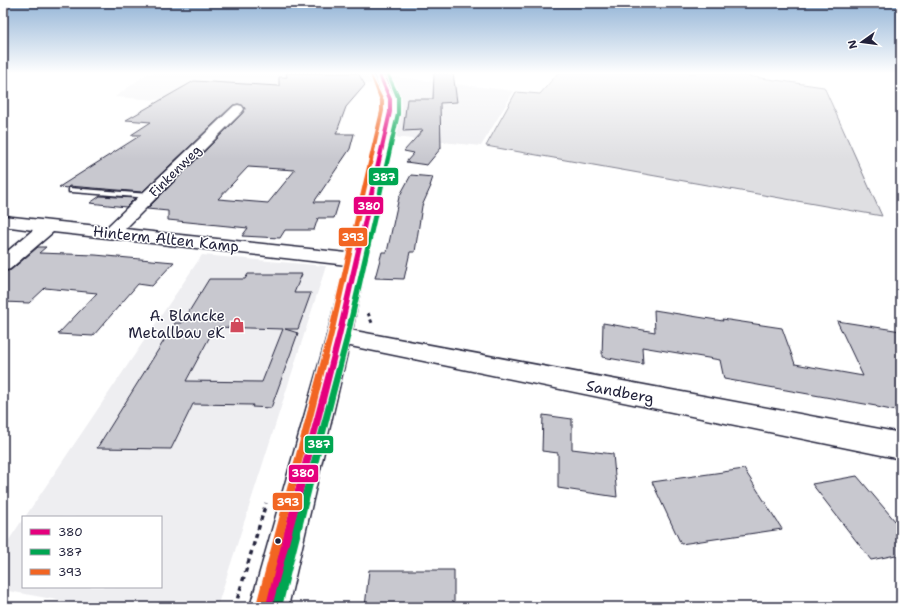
<svg xmlns="http://www.w3.org/2000/svg" width="904" height="610" font-family="'Shantell Sans',sans-serif">
<style>
.built{fill:#eeeef1}
.green{fill:#dfdfe2;stroke:#80808e}
.building{fill:#c8c8cf;stroke:#22223b;fill-rule:evenodd}
.lines{fill:none;stroke-linecap:round;stroke-linejoin:round}
.lane-casing{stroke:#22223b;stroke-width:3}
.street-casing{stroke:#22223b;stroke-width:3}
.secondary-casing{stroke:#22223b;stroke-width:3}
.path-far1{stroke:#22223b;stroke-width:3;stroke-dasharray:3.5 3.5;stroke-linecap:butt}
.path{stroke:#22223b;stroke-width:3.5;stroke-dasharray:4.5 4.5;stroke-linecap:butt}
.lane{fill:#fff;fill-rule:evenodd}
.street{fill:#fff;fill-rule:evenodd}
.secondary{fill:#fff;fill-rule:evenodd}
.bus-1-casing{stroke:#fff;stroke-width:3}
.bus-2-casing{stroke:#fff;stroke-width:3}
.bus-3-casing{stroke:#fff;stroke-width:3}
.bus-1{fill:#e5007d;fill-rule:evenodd}
.bus-2{fill:#00a651;fill-rule:evenodd}
.bus-3{fill:#f26522;fill-rule:evenodd}
.bus-dot{fill:#22223b;stroke:#fff;stroke-width:1.5}
.labels{text-anchor:middle;dominant-baseline:central;stroke-width:3;stroke-linejoin:round;paint-order:stroke}
.far-street-label{font-size:13px;fill:#22223b;stroke:#fff}
.street-label{font-size:15px;fill:#22223b;stroke:#fff}
.poi-label{font-size:15px;fill:#22223b;stroke:#fff;text-anchor:end}
.line-badge{stroke:#fff;stroke-width:1.5}
.badge-label{font-size:11px;text-anchor:middle;font-weight:bold;fill:#fff}
</style>
<rect width="100%" height="100%" fill="#fff"/>
<filter id="ink" filterUnits="userSpaceOnUse"><feTurbulence type="fractalNoise" baseFrequency=".025" numOctaves="2"/><feDisplacementMap in="SourceGraphic" scale="8" xChannelSelector="R" yChannelSelector="G"/><feConvolveMatrix kernelMatrix="1 2 1 2 8 2 1 2 1" color-interpolation-filters="sRGB"/></filter>
<g filter="url(#ink)">
<path class="built" d="M148,73H365L372,83L332,89L259,86L231,105L115,97Z
M386,76L514,91L481,146L394,137L400,99Z
M202,255L326,266L217,607H96L3,590V549L23,519V587H161V517H25Z"/>
<path class="green" d="M558,73H726L824,87L882,216L486,146L516,92L540,94Z"/>
<path class="building" d="M286,73H358L365,85L346,107L336,134H354L350,149L314,202H339L334,218H318L314,230H285L280,238L242,236L248,228L168,220V211L147,209L243,113L245,108L242,105L238,104L233,105L142,192L69,186L68,188L59,187L141,135H131L151,122L126,120L194,81L279,86V77H287ZM248,167L295,170L268,203L218,199Z
M434,73H453L457,102L440,103L441,148L427,165L406,162L414,153L404,151L423,130L403,131L407,99H433Z
M411,175L433,177L430,186H431L422,206L415,252H410L404,279L375,278L382,252H387L399,197Z
M100,196L135,198L126,207L90,203Z
M38,247H46L39,253L95,255L174,262L152,286L138,284L93,336L58,334L97,293L45,288L29,303L3,302V272L11,270Z
M248,274H302L294,293H311L298,329H285L298,333L271,408L252,407L253,405L193,404L171,449L97,448L175,323H182L209,279H245ZM215,327L283,329L262,382L186,381Z
M654,310L723,321L722,319L782,328L795,364L863,376L837,321L901,331V412L877,407L876,406L724,379L720,360L642,347L643,364L602,357L603,323L655,332Z
M543,415L572,419V449L613,454L617,497L558,488V453L542,451Z
M744,469L782,529L681,544L652,482Z
M857,476L901,528V554L871,560L812,484Z
M369,570H454V607H365Z"/>
<g class="lines">
<g class="lane-casing">
<path id="lane" d="M69,188L149,194L153,196L149,198L72,192H69Z"/>
</g>
<g class="street-casing">
<path id="street" d="M238,105L242,106L244,109L242,112L125,229L356,254L363,256L366,260L363,264L356,266L53,232L10,269L3,271V255L33,230L3,226V216L107,227L234,106Z
M339,328L901,433V459L331,342L327,336L331,330Z"/>
</g>
<g class="secondary-casing">
<path id="secondary" d="M373,73H383L396,99V112L351,336L288,607H250L327,336L384,112V99Z"/>
</g>
<path class="path-far1" d="M368,313L372,323"/>
<path class="path" d="M235,607L266,503"/>
<use href="#lane" class="lane"/>
<use href="#street" class="street"/>
<use href="#secondary" class="secondary"/>
<g class="bus-1-casing">
<path id="bus-1" d="M377,73H380L392,99V112L342,336L274,607H264L336,336L388,112V99Z"/>
</g>
<g class="bus-2-casing">
<path id="bus-2" d="M386,73H389L400,97V114L350,338L282,607H272L344,338L396,114V97Z"/>
</g>
<g class="bus-3-casing">
<path id="bus-3" d="M370,75L372,76L384,101V111L334,334L266,605L265,607H257L256,605L328,334L380,111V101Z"/>
</g>
<use href="#bus-1" class="bus-1"/>
<use href="#bus-2" class="bus-2"/>
<use href="#bus-3" class="bus-3"/>
</g>
</g>
<linearGradient id="sky" x2="0" y2="1"><stop stop-color="#93b4d6"/><stop offset="0.46" stop-color="#fff"/><stop offset="1" stop-color="#fff" stop-opacity="0"/></linearGradient>
<rect width="904" height="159" fill="url(#sky)"/>
<defs>
<g id="shop-bare" transform="scale(1.2)"><path d="M-5-2.5h2.3a2.7 3.5 0 0 1 5.4 0H5L5.5 6h-11ZM-1.5-2.5h3a1.5 2.3 0 0 0-3 0Z" fill="#d1495b" stroke="#fff" stroke-width="2.5" paint-order="stroke"/></g>
</defs>
<g fill-rule="evenodd">
<use href="#shop-bare" x="237" y="325"/>
</g>
<circle class="bus-dot" cx="278" cy="541" r="3.5"/>
<g class="labels">
<g class="far-street-label">
<text transform="translate(175 171) rotate(-45)">Finkenweg</text>
</g>
<g class="street-label">
<text transform="translate(166 239) rotate(6)">Hinterm Alten Kamp</text>
<text transform="translate(620 392) rotate(11)">Sandberg</text>
</g>
<g class="poi-label">
<text x="225" y="316">A. Blancke<tspan x="225" dy="17">Metallbau eK</tspan></text>
</g>
</g>
<g class="line-badge">
<rect x="368" y="167" width="31" height="19" rx="4" fill="#00a651"/>
<rect x="353" y="196" width="31" height="19" rx="4" fill="#e5007d"/>
<rect x="338" y="227" width="30" height="20" rx="4" fill="#f26522"/>
<rect x="304" y="435" width="30" height="19" rx="4" fill="#00a651"/>
<rect x="288" y="464" width="31" height="19" rx="4" fill="#e5007d"/>
<rect x="272" y="492" width="31" height="19" rx="4" fill="#f26522"/>
</g>
<g class="badge-label">
<text x="384" y="181">387</text>
<text x="369" y="210">380</text>
<text x="353" y="241">393</text>
<text x="319" y="448">387</text>
<text x="303" y="477">380</text>
<text x="288" y="506">393</text>
</g>
<rect width="904" height="610" fill="none" stroke="#fff" stroke-width="16"/>
<rect x="8" y="8" width="888" height="594" fill="none" stroke="#22223b" stroke-width="1.5" filter="url(#ink)"/>
<rect x="22" y="516" width="140" height="72" fill="#ffffff" stroke="#a7a7b1"/>
<rect x="30" y="529" width="20" height="6" fill="#e5007d" stroke="#a7a7b1"/>
<text x="58" y="536" font-size="12" fill="#22223b">380</text>
<rect x="30" y="549" width="20" height="6" fill="#00a651" stroke="#a7a7b1"/>
<text x="58" y="556" font-size="12" fill="#22223b">387</text>
<rect x="30" y="569" width="20" height="6" fill="#f26522" stroke="#a7a7b1"/>
<text x="58" y="576" font-size="12" fill="#22223b">393</text>
<g transform="translate(862 42) rotate(256)" stroke="#ffffff" stroke-width="3" paint-order="stroke">
<path d="M0-3L7 15L0 10L-7 15Z" fill="#22223b"/>
<text y="-6" font-size="11" font-weight="bold" text-anchor="middle" fill="#22223b">N</text>
</g>
</svg>
